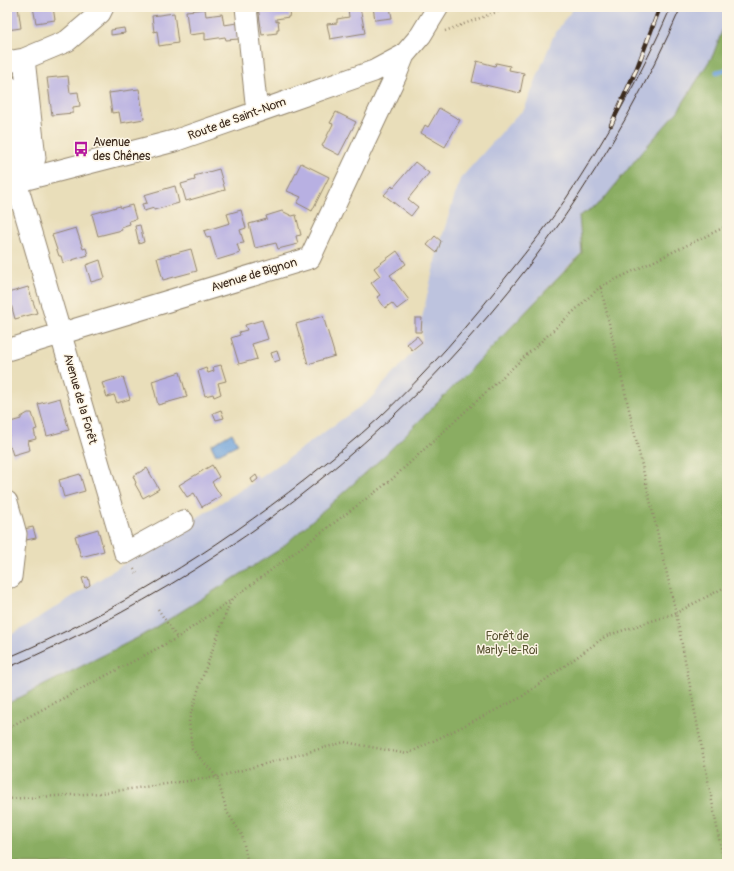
<svg xmlns="http://www.w3.org/2000/svg" width="734" height="871" font-family="Pangolin,sans-serif">
<style>
.industrial{fill:#bdc3de}
.forest{fill:#8aad62;stroke:#626c40}
.water{fill:#6ea2da;stroke:#54667c}
.lines{fill:none;stroke-linecap:round;stroke-linejoin:round}
.stream{stroke:#6ea2da;stroke-width:5}
.building{fill:#b8b0e2}
.minor-casing{stroke:#92846c;stroke-width:23}
.path{stroke:#92846c;stroke-width:2.5;stroke-dasharray:1 3;stroke-linecap:butt}
.minor{stroke:#fff;stroke-width:21}
.tram{stroke:#3b2a1e;stroke-width:1}
.rail-casing{stroke:#3b2a1e;stroke-width:4.5}
.rail{stroke:#fcf5e5;stroke-width:3;stroke-dasharray:9;stroke-linecap:butt}
.labels{text-anchor:middle;dominant-baseline:central;stroke-width:3;stroke-linejoin:round;paint-order:stroke}
.street-label{font-size:12px;fill:#3b2a1e;stroke:#fcf5e5}
.poi-label{font-size:12px;fill:#3b2a1e;stroke:#fcf5e5;text-anchor:start}
.park-label{font-size:12px;fill:#585232;stroke:#fcf5e5}
</style>
<rect width="100%" height="100%" fill="#fcf5e5"/>
<filter id="ink" filterUnits="userSpaceOnUse"><feTurbulence type="fractalNoise" baseFrequency=".025" numOctaves="2"/><feDisplacementMap in="SourceGraphic" scale="8" xChannelSelector="R" yChannelSelector="G"/><feConvolveMatrix kernelMatrix="1 2 1 2 8 2 1 2 1" color-interpolation-filters="sRGB"/></filter>
<filter id="wash" filterUnits="userSpaceOnUse"><feTurbulence type="fractalNoise" baseFrequency=".012" numOctaves="4" result="noise"/><feDisplacementMap in="SourceGraphic" scale="16" xChannelSelector="R" yChannelSelector="G"/><feGaussianBlur stdDeviation="0.9" result="paint"/><feColorMatrix in="noise" values="0 0 0 0 0 0 0 0 0 0 0 0 0 0 0 0 0 1.4 0 .05"/><feComposite in="paint" operator="in"/></filter>
<g filter="url(#wash)">
<rect width="100%" height="100%" fill="#e9deba"/>
<path class="industrial" d="M575,7H727V18L713,55L678,111L640,154L600,204L579,216L582,252L476,364L381,459L279,550L147,633L7,704V638L263,476L369,400L422,342V318L437,253L460,179L517,115L524,110L553,37L565,19Z"/>
<path class="forest" d="M727,18V864H7V704L147,633L279,550L381,459L476,364L582,253L579,216L600,204L640,154L678,111L713,55Z"/>
<path class="water" d="M232,433L238,444L216,455L211,445Z"/>
<g class="lines">
<path class="stream" d="M717,72L727,70"/>
</g>
<g id="blocks">
<path class="building" d="M7,7H18L21,28L7,30Z
M33,7H53L55,20L36,23Z
M258,7H295L290,11L289,17L276,19V22L278,21L279,29H277V33L262,35Z
M353,7H360L365,33L330,39L327,24L337,23V19L349,17L348,8Z
M373,7H390L392,18L375,20Z
M205,9L206,16L222,14L224,25L237,23L239,39L226,40L225,37L205,40V33L189,35L186,11Z
M174,13L178,43L159,46L157,31L154,32L152,16Z
M124,28L125,33L111,35V30Z
M477,61L495,66L496,63L510,66L509,70L524,73L520,93L472,82Z
M68,76L70,93L78,92L80,106L73,107V113L52,115L47,78Z
M139,89L144,119L121,123L119,112L112,113L109,93Z
M439,108L460,120L445,147L421,133L425,125L428,127Z
M336,112L356,122L339,155L322,146L333,124L330,123Z
M415,162L429,173L408,199L418,207L411,216L384,195L392,186L393,188Z
M301,163L329,177L312,211L297,203L301,197L287,191Z
M219,169L225,190L186,201L181,184L195,180L194,176Z
M175,186L179,203L154,210V208L144,211L142,204L147,203L144,195Z
M132,205L136,219L129,221L130,224L121,227L122,230L98,236L92,214L120,206L121,208Z
M241,210L246,228L240,230L244,243L237,244L240,253L217,260L210,237L207,238L204,231L230,223L227,214Z
M282,211L292,216L296,215L301,235L296,236L298,244L278,249L276,243L255,248L249,224L267,219L266,216Z
M140,225L144,242L139,244L135,226Z
M76,228L83,249L86,248L88,255L63,263L61,256H59L52,235Z
M435,236L441,241L437,253L427,245Z
M191,249L197,271L163,280L157,258Z
M397,251L406,264L390,275L409,300L397,309L392,303L385,308L377,297L380,295L371,283L380,276L374,268Z
M100,260L105,278L91,282L86,265Z
M28,287L37,313L15,319L8,293Z
M323,316L335,356L308,364L296,324Z
M415,318H422L421,332H415Z
M262,320L268,339L252,344L257,359L239,364L231,338L240,335L239,332L247,330L245,325Z
M417,336L422,342L412,350L407,344Z
M277,351L280,360L274,362L271,353Z
M221,365L226,381L218,383L221,394L214,397L213,394L205,396L198,371L206,368L208,373L214,371L213,367Z
M180,372L187,397L158,405L152,381Z
M123,377L130,399L117,403L114,395L107,397L102,383Z
M60,398L69,430L47,436L38,404Z
M221,410L224,418L216,420L213,413Z
M28,413H32L37,429L34,430L36,439L28,441L30,450L13,455L10,446L7,447V437L9,436L7,423L21,419V417Z
M212,465L219,477L212,482L221,496L202,507L194,493L187,497L179,485Z
M147,468L159,489L143,498L135,484L136,483L133,476Z
M80,474L85,491L64,497L59,480Z
M256,475L258,479L253,483L251,479Z
M33,527L36,538L26,540L24,529Z
M98,529L104,551L81,557L75,536Z
M88,577L90,585L85,588L82,578Z"/>
</g>
</g>
<g filter="url(#ink)">
<use href="#blocks" fill-opacity="0" stroke="#92846c" stroke-width="1"/>
<g class="lines">
<g class="minor-casing">
<path id="minor" d="M246,7L257,112
M24,59L35,158L26,179
M7,62L24,59L67,41L100,13L103,7
M7,85L17,160L26,179
M16,182L125,553L183,521
M7,184L174,141L374,71L404,55L421,35L438,7
M7,350L310,258L396,75L404,55
M7,502L16,534L11,577"/>
</g>
<path class="path" d="M445,31L510,7
M601,288L676,613L724,864
M134,569L138,575
M231,600L201,681L189,720L192,749L217,777L227,812L242,835L248,864
M158,609L177,638
M7,730L11,726L177,638L231,600L390,481L600,287L727,226
M7,799L101,793L217,777L345,742L407,754L520,698L606,636L676,613L727,586"/>
<use href="#minor" class="minor"/>
<path class="tram" d="M7,658C116,612 212,552 306,479C331,459 356,439 379,418C427,373 470,323 510,272C529,248 548,225 565,200C606,139 642,74 671,7
M7,668C308,539 550,308 681,7"/>
<g class="rail-casing">
<path id="rail" d="M611,125L637,68L660,7"/>
</g>
<use href="#rail" class="rail"/>
</g>
</g>
<defs>
<g id="bus-bare" transform="scale(1.2)"><path d="M-5-6H5V4H4V6H2V4H-2V6H-4V4H-5ZM-3.5-4V0h7V-4ZM-3.5 1.2v1.5H-2V1.2ZM2 1.2v1.5H3.5V1.2Z" fill="#b5179e" stroke="#fcf5e5" stroke-width="2.5" paint-order="stroke"/></g>
</defs>
<g fill-rule="evenodd">
<use href="#bus-bare" x="81" y="149"/>
</g>
<g class="labels">
<g class="street-label">
<text transform="translate(237 119) rotate(-20)">Route de Saint-Nom</text>
<text transform="translate(254 275) rotate(-17)">Avenue de Bignon</text>
<text transform="translate(80 399) rotate(74)">Avenue de la Forêt</text>
</g>
<g class="poi-label">
<text x="93" y="142">Avenue<tspan x="93" dy="14">des Chênes</tspan></text>
</g>
<g class="park-label">
<text x="507" y="636">Forêt de<tspan x="507" dy="14">Marly-le-Roi</tspan></text>
</g>
</g>
<rect width="734" height="871" fill="none" stroke="#fcf5e5" stroke-width="24"/>
</svg>
